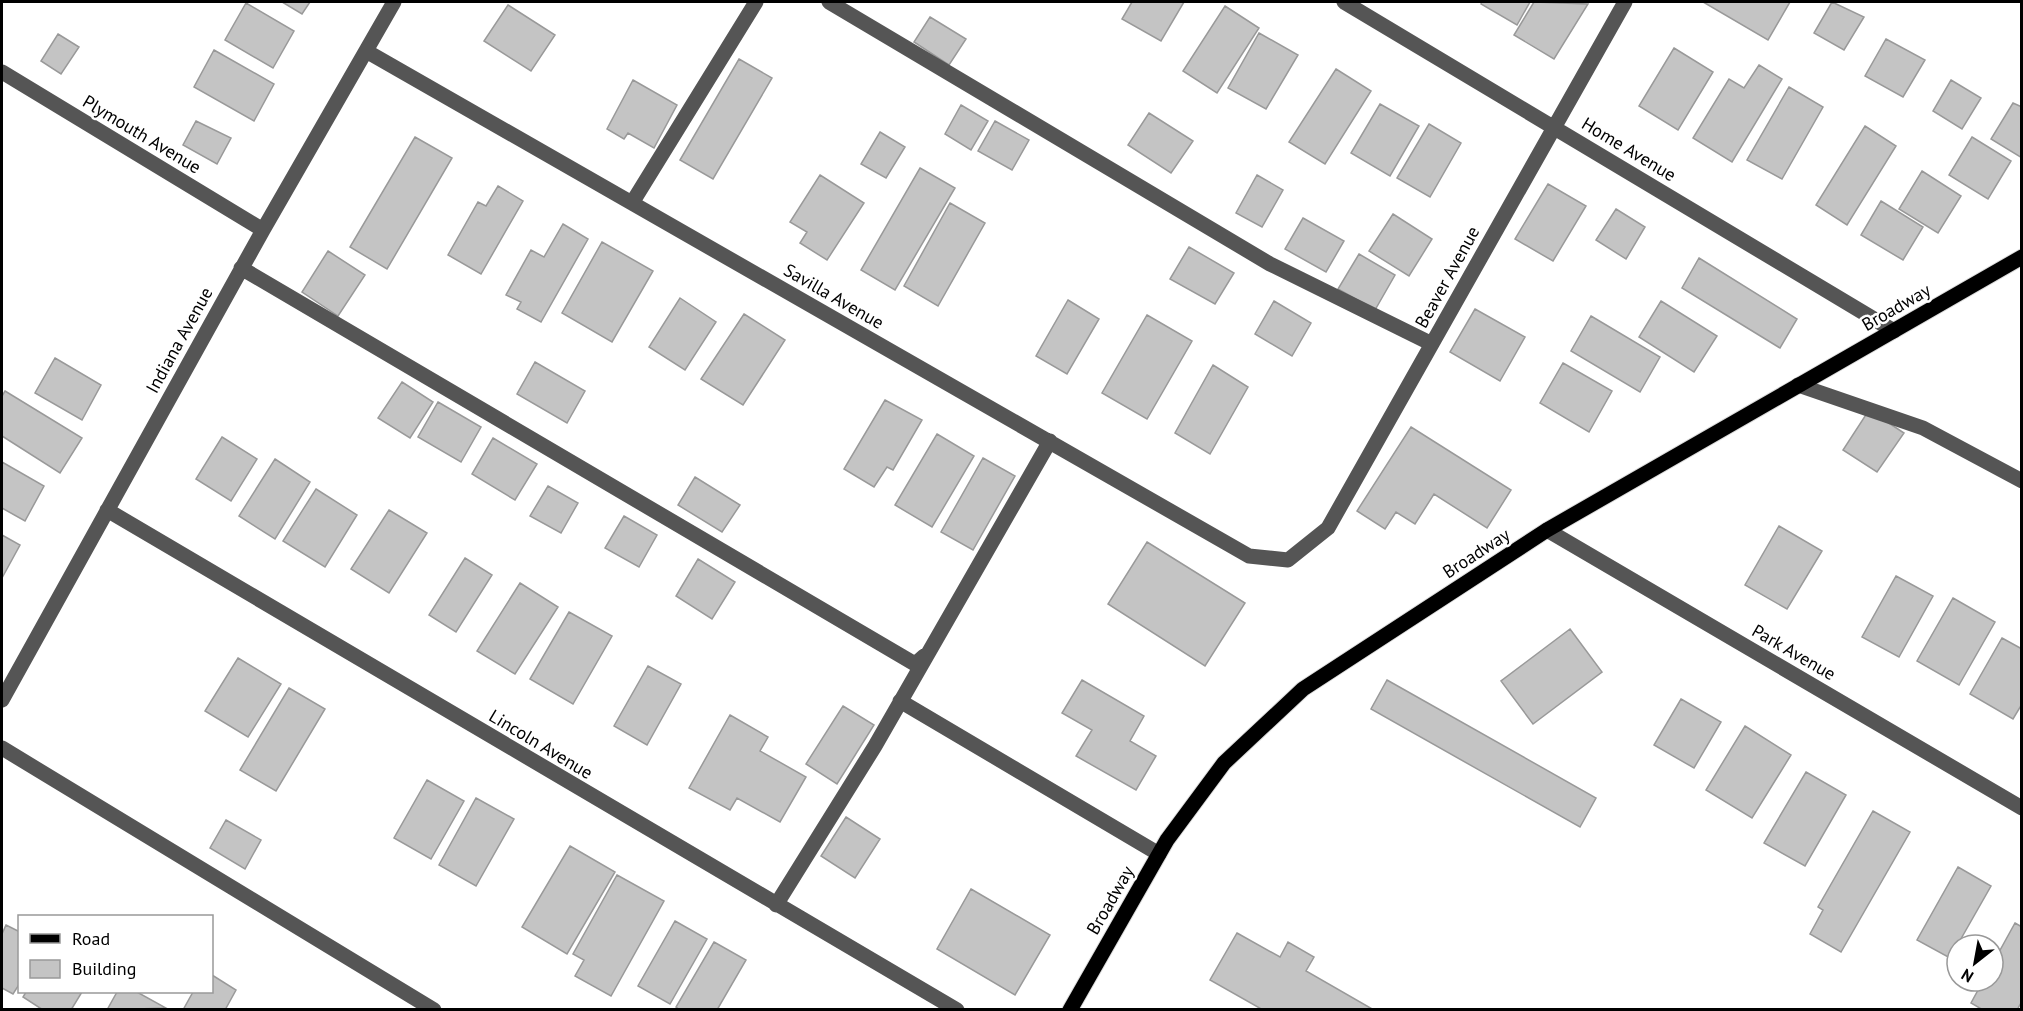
<svg xmlns="http://www.w3.org/2000/svg" width="2023" height="1011" font-family="'PT Sans',sans-serif">
<style>
.building{fill:#c4c4c4;stroke:#999;stroke-width:1.5}
.lines{fill:none;stroke-linecap:round;stroke-linejoin:round}
.major-casing{stroke:#dbdbdb;stroke-width:17}
.minor{stroke:#555;stroke-width:15}
.major{stroke:#000;stroke-width:15}
.labels{text-anchor:middle;dominant-baseline:central;stroke-width:5;stroke-linejoin:round;paint-order:stroke}
.street-label{font-size:18px;fill:#000;stroke:#fff}
</style>
<rect width="100%" height="100%" fill="#fff"/>
<path class="building" d="M282,2H310L302,14Z
M1132,2H1184L1161,41L1122,19Z
M1482,2H1530L1517,25L1481,4Z
M1534,2L1588,4L1554,59L1514,35Z
M1703,2H1790L1768,40Z
M1832,2L1864,17L1844,50L1814,33Z
M246,3L294,31L273,68L225,40Z
M508,5L555,35L531,71L484,41Z
M1225,6L1259,28L1217,93L1183,71Z
M930,17L966,39L949,65L914,42Z
M1259,33L1298,55L1266,109L1228,88Z
M58,34L79,47L61,74L41,61Z
M1886,39L1925,60L1903,97L1865,76Z
M1674,48L1713,72L1678,130L1639,106Z
M214,50L274,84L254,121L194,87Z
M739,59L772,78L713,179L680,160Z
M1759,65L1782,79L1732,162L1693,138L1729,79L1744,88Z
M1336,69L1371,91L1325,164L1289,142Z
M633,80L677,105L654,148L628,133L624,139L607,129Z
M1951,80L1981,98L1962,129L1933,111Z
M1789,87L1823,107L1782,179L1747,160Z
M2013,103L2022,107V158L1991,139Z
M1380,104L1419,126L1390,176L1351,153Z
M961,105L988,121L971,150L945,134Z
M1149,113L1193,141L1171,173L1128,145Z
M196,121L231,138L217,164L183,145Z
M995,121L1029,140L1012,170L978,151Z
M1429,124L1461,143L1430,197L1397,178Z
M1865,126L1896,146L1847,225L1816,205Z
M880,132L905,147L886,178L861,164Z
M415,137L452,158L387,269L350,247Z
M1972,137L2011,161L1988,199L1949,175Z
M920,168L955,188L895,290L861,270Z
M1922,171L1961,196L1938,233L1899,209Z
M820,175L864,203L827,260L800,243L807,232L790,222Z
M1257,175L1283,190L1262,227L1236,213Z
M1548,184L1586,206L1553,261L1515,239Z
M498,186L523,201L481,274L448,255L478,202L486,206Z
M1881,201L1923,227L1903,260L1861,235Z
M950,203L985,223L938,306L904,286Z
M1616,209L1645,227L1626,259L1596,240Z
M1393,214L1432,239L1409,276L1369,251Z
M1303,218L1344,241L1326,272L1285,249Z
M563,224L588,239L541,322L517,309L521,302L506,295L531,250L544,257Z
M602,242L653,271L612,342L562,313Z
M1189,247L1234,273L1215,304L1170,279Z
M328,251L365,275L338,316L302,292Z
M1359,254L1395,275L1375,310L1338,289Z
M1699,258L1797,319L1780,348L1682,288Z
M680,298L716,322L685,370L649,347Z
M1068,300L1099,319L1067,374L1036,356Z
M1274,301L1311,323L1292,356L1255,334Z
M1661,301L1717,336L1694,372L1639,337Z
M1475,309L1525,337L1500,381L1450,352Z
M744,314L785,340L743,405L701,379Z
M1147,315L1192,341L1147,419L1102,393Z
M1591,316L1660,357L1640,392L1571,351Z
M55,358L101,385L82,420L35,393Z
M535,362L585,391L567,423L517,394Z
M1563,363L1612,391L1589,432L1540,403Z
M1213,365L1248,387L1210,454L1175,433Z
M402,382L433,402L410,438L378,418Z
M5,391L82,438L60,473L2,436V396Z
M885,400L922,420L893,470L887,467L874,487L844,469Z
M438,402L481,427L461,462L418,437Z
M1869,410L1904,433L1877,472L1843,450Z
M1411,427L1511,490L1487,528L1434,494L1415,524L1396,512L1385,529L1357,511Z
M937,434L974,456L932,527L895,505Z
M222,437L257,459L231,501L196,479Z
M493,438L537,464L515,500L472,474Z
M983,458L1015,476L973,550L941,532Z
M275,459L310,482L275,539L239,516Z
M2,462L44,486L25,521L2,508Z
M695,477L740,505L722,532L678,505Z
M548,486L578,503L561,533L530,516Z
M316,489L357,515L325,567L283,541Z
M389,510L427,533L389,593L351,569Z
M624,516L657,535L639,567L605,548Z
M1779,526L1822,551L1787,609L1745,585Z
M2,535L20,545L2,578Z
M1147,542L1245,603L1205,666L1108,604Z
M465,558L492,575L456,632L429,615Z
M698,559L735,582L712,619L676,596Z
M1896,576L1933,596L1899,657L1862,637Z
M520,583L558,607L515,674L477,651Z
M1953,598L1995,622L1959,685L1917,661Z
M569,612L612,636L573,704L530,679Z
M1570,629L1602,672L1533,724L1501,681Z
M2002,638L2022,649V704L2013,719L1970,694Z
M238,658L281,684L248,737L205,711Z
M648,666L681,684L647,745L614,726Z
M1082,680L1144,716L1130,741L1156,756L1136,790L1076,756L1092,730L1062,713Z
M1387,680L1596,798L1580,827L1371,709Z
M289,688L325,709L276,791L240,770Z
M1681,699L1721,722L1694,768L1654,745Z
M843,706L874,725L837,784L806,764Z
M730,715L768,737L760,751L806,777L780,822L737,798L730,810L689,788Z
M1745,726L1791,755L1752,818L1706,790Z
M1806,772L1846,795L1805,866L1764,843Z
M427,780L464,801L431,859L394,838Z
M476,798L514,819L476,886L439,865Z
M1873,811L1910,832L1841,952L1810,934L1823,910L1818,907Z
M846,817L880,839L855,878L821,856Z
M226,820L261,840L245,869L210,848Z
M570,846L615,872L567,954L522,927Z
M1958,867L1991,886L1950,958L1917,940Z
M617,875L664,901L611,996L575,976L584,960L573,954Z
M971,889L1050,935L1015,995L937,949Z
M675,921L707,939L670,1004L638,986Z
M2015,923L2022,927V1001L2017,1010H1983L1971,1003L1983,981H1993V963Z
M6,925L20,932V983L13,994L2,988V934Z
M1237,933L1280,957L1288,942L1314,957L1306,971L1374,1010H1263L1210,980Z
M714,942L746,960L717,1010H680L676,1007Z
M212,975L236,990L225,1010H183L193,992H212Z
M26,992H82L71,1010H43L23,997Z
M117,992H137L166,1008L107,1010Z"/>
<g class="lines">
<g class="major-casing">
<path id="major" d="M1070,1010L1167,840L1224,763L1303,689L1547,530L2022,257"/>
</g>
<path class="minor" d="M829,2L1270,264L1432,344
M1344,2L1894,331
M366,51L1249,556L1288,560L1328,528L1625,2
M2,72L263,230
M632,203L756,2
M241,268L915,664L924,656
M1798,385L1923,428L2022,481
M107,510L957,1010
M1547,530L2022,808
M2,700L263,230L394,2
M900,701L1159,854
M2,748L434,1010
M776,905L875,746L1050,441"/>
<use href="#major" class="major"/>
</g>
<g class="labels">
<g class="street-label">
<text transform="translate(142 134) rotate(31)">Plymouth Avenue</text>
<text transform="translate(1629 149) rotate(31)">Home Avenue</text>
<text transform="translate(1447 277) rotate(-61)">Beaver Avenue</text>
<text transform="translate(834 296) rotate(30)">Savilla Avenue</text>
<text transform="translate(1896 307) rotate(-30)">Broadway</text>
<text transform="translate(179 340) rotate(-61)">Indiana Avenue</text>
<text transform="translate(1476 553) rotate(-33)">Broadway</text>
<text transform="translate(1794 652) rotate(30)">Park Avenue</text>
<text transform="translate(541 744) rotate(31)">Lincoln Avenue</text>
<text transform="translate(1110 900) rotate(-60)">Broadway</text>
</g>
</g>
<rect width="2023" height="1011" fill="none" stroke="#000000" stroke-width="6"/>
<rect x="18" y="915" width="195" height="78" fill="#ffffff" stroke="#999999" stroke-width="1.5"/>
<rect x="30" y="934" width="30" height="9" fill="#000000" stroke="#999999" stroke-width="1.5"/>
<text x="72" y="945" font-size="18" fill="#000000">Road</text>
<rect x="30" y="960" width="30" height="18" fill="#c4c4c4" stroke="#999999" stroke-width="1.5"/>
<text x="72" y="975" font-size="18" fill="#000000">Building</text>
<g transform="translate(1975 963) rotate(211)"><circle r="28" fill="#ffffff" stroke="#999999" stroke-width="1.5"/>
<path d="M0-4.5L10 22L0 15L-10 22Z" fill="#000000"/>
<text y="-9" font-size="16" font-weight="bold" text-anchor="middle" fill="#000000">N</text>
</g>
</svg>
